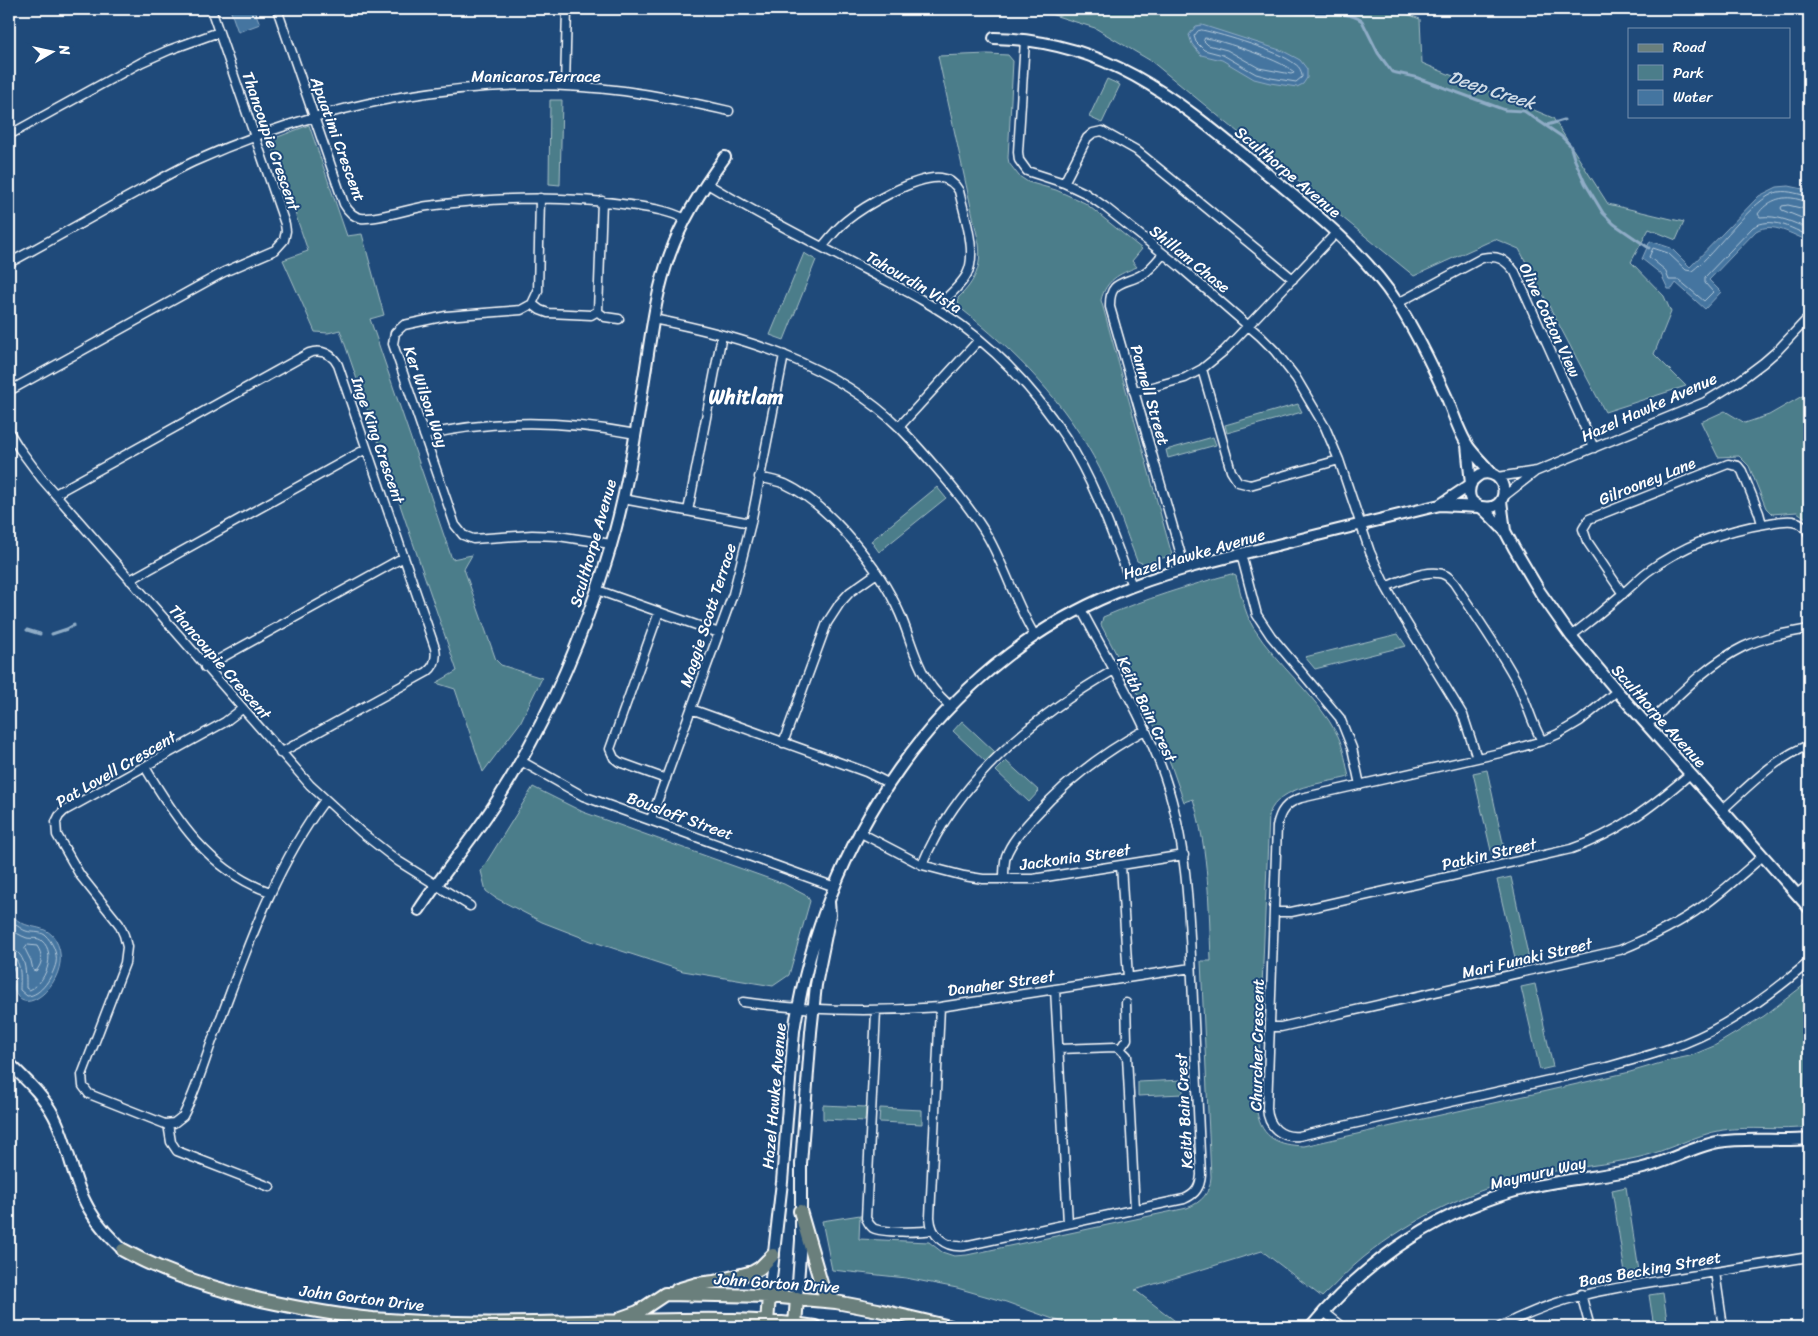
<svg xmlns="http://www.w3.org/2000/svg" width="1818" height="1336" font-family="Sriracha,sans-serif">
<style>
.green{fill:#4b7d8a;stroke:#a5bec4}
.water{fill:#4475a0;stroke:#8facc6}
.lines{fill:none;stroke-linecap:round;stroke-linejoin:round}
.shore{stroke:#b4c8d9;stroke-width:1}
.stream{stroke:#8facc6;stroke-width:3}
.minor-casing{stroke:#fff;stroke-width:11}
.tertiary-casing{stroke:#fff;stroke-width:14}
.primary-casing{stroke:#fff;stroke-width:16}
.minor{stroke:#1f4a7a;stroke-width:8}
.tertiary{stroke:#1f4a7a;stroke-width:10}
.primary{stroke:#6a7f7c;stroke-width:12}
.labels{text-anchor:middle;dominant-baseline:central;stroke-width:4;stroke-linejoin:round;paint-order:stroke}
.street-label{font-size:16px;fill:#fff;stroke:#1f4a7a}
.water-label{font-size:18px;font-style:italic;fill:#d0dce7;stroke:#1f4a7a}
.district-label{font-size:21px;font-weight:bold;fill:#fff;stroke:#1f4a7a}
</style>
<rect width="100%" height="100%" fill="#1f4a7a"/>
<filter id="ink" filterUnits="userSpaceOnUse"><feTurbulence type="fractalNoise" baseFrequency=".02" numOctaves="2"/><feDisplacementMap in="SourceGraphic" scale="10" xChannelSelector="R" yChannelSelector="G"/><feConvolveMatrix kernelMatrix="1 2 1 2 8 2 1 2 1" color-interpolation-filters="sRGB"/></filter>
<g filter="url(#ink)">
<path class="green" d="M1017,9H1394L1420,19L1422,63L1553,118L1608,204L1684,222L1676,240L1649,229L1631,262L1664,296L1671,312L1654,354L1686,386L1605,412L1519,249L1495,239L1414,276L1151,61L1095,28L1047,13Z
M988,54L1008,55L1013,61L1008,158L1009,163L1019,176L1028,182L1056,190L1085,203L1142,249L1132,261L1137,267C1119,274 1106,280 1101,300L1172,555L1144,564L1137,561C1125,530 1115,498 1100,469C1066,402 1017,353 959,307L958,298C975,282 982,266 979,244L938,56Z
M1107,79L1120,85L1102,123L1089,117Z
M550,100H562L560,185L549,184Z
M309,125L347,236L362,234L384,315L370,319L452,559L472,555L464,569L496,660L501,665L542,678L520,723L483,772L455,689L436,683L457,671L340,330L328,333L315,332L283,260L308,251L270,140Z
M804,253L816,260L784,340L770,335Z
M1804,395L1809,400V520L1797,512L1772,514L1766,508L1749,466L1739,456L1718,457L1701,422L1725,411L1745,423L1769,415Z
M1298,404L1302,412L1227,433L1225,425Z
M1213,437L1216,445L1168,458L1166,450Z
M937,487L946,498L879,552L871,541Z
M1231,574L1236,576C1241,593 1244,611 1253,627C1277,666 1317,695 1338,736C1344,749 1346,764 1349,777C1323,784 1280,785 1269,814L1257,1112C1262,1139 1279,1145 1304,1146L1630,1072L1671,1060L1690,1056L1714,1046L1764,1016L1809,981V1127C1780,1131 1751,1126 1723,1130C1694,1135 1668,1151 1640,1157C1607,1165 1573,1167 1539,1174C1475,1187 1414,1217 1363,1258C1348,1270 1336,1284 1322,1297L1262,1251L1135,1290L1183,1327H1075L1006,1302L957,1288L906,1278L832,1270L822,1221L860,1215L859,1239L929,1242L942,1252L954,1256L967,1255L1187,1208C1202,1202 1210,1193 1211,1177L1201,961H1211C1209,907 1209,852 1193,799L1184,802L1171,765L1156,729L1101,625L1103,617C1145,599 1187,586 1231,574Z
M1398,634L1406,646L1315,669L1305,657Z
M962,721L995,752L986,762L953,731Z
M1006,761L1039,791L1029,802L996,771Z
M1487,770L1505,852L1492,855L1473,773Z
M533,787L583,812L784,884L807,896L810,901L789,975L773,986L683,971L591,941L542,922L494,897L486,891L481,871Z
M1511,877L1529,959L1516,962L1497,880Z
M1535,984L1553,1067L1540,1070L1521,987Z
M1183,1080V1094L1138,1096V1082Z
M823,1105L866,1107L865,1121L823,1119Z
M880,1108L922,1110V1124L879,1122Z
M1626,1187L1639,1271L1625,1273L1612,1190Z
M1663,1293L1668,1327H1654L1649,1295Z"/>
<path class="water" d="M230,9H254L260,24L238,32Z
M1202,25L1283,51L1300,60L1307,69V78L1303,84L1297,87L1270,83L1254,79L1222,60L1201,55L1192,44L1189,35L1196,26Z
M1789,186L1803,189L1809,192V241C1792,235 1773,221 1756,231L1709,280L1721,292L1705,309L1676,283L1672,289H1668L1661,274L1642,259L1650,241L1671,248L1690,267L1759,196L1777,187Z
M15,918C28,931 45,923 55,939C77,974 25,1023 15,991C14,987 16,980 15,976C15,968 9,961 9,954C8,942 9,930 9,919Z"/>
<g class="lines">
<path class="shore" d="M1202,30C1224,35 1279,51 1295,64C1300,67 1302,72 1302,77L1296,82L1271,78L1256,74L1223,55L1204,50L1196,42L1194,36L1198,31Z
M1205,38C1218,39 1290,63 1294,73L1291,74L1259,68L1227,50L1208,45L1204,41Z
M1809,196C1799,195 1790,190 1778,192C1753,197 1715,254 1692,271L1686,270L1668,253L1653,248L1649,257L1665,270L1669,280H1679L1704,301L1713,292L1705,283V277L1753,227C1772,216 1791,228 1809,236
M1809,202C1805,202 1802,200 1797,199C1782,195 1767,201 1758,214L1760,217C1778,215 1792,222 1809,229
M1809,210L1788,205L1782,206L1781,208L1782,210L1809,221
M9,923C16,923 20,929 26,931C32,933 39,931 45,935C52,941 58,954 56,963C53,976 41,996 27,996L20,990C20,979 23,958 9,956
M9,930C15,931 20,936 27,938C32,939 38,937 42,941C57,953 45,985 29,990L26,988C26,974 27,951 9,949
M28,945L37,946C43,955 43,963 36,971L33,970L31,961L25,949Z"/>
<path class="stream" d="M1277,9C1301,19 1344,6 1362,21L1378,53L1392,72L1415,77L1505,110L1524,111L1561,136L1570,145L1574,158L1585,183L1603,213L1614,224L1649,248
M1547,125L1564,120
M27,630L40,634
M52,634L67,629L74,625"/>
<g class="minor-casing">
<path id="minor" d="M277,9L344,204C348,211 353,217 361,218C375,220 412,208 428,206C496,197 563,195 630,205C649,208 668,210 685,219
M1025,40L1018,152L1019,160L1027,171L1064,183L1085,193L1105,207L1179,266L1260,336L1275,351L1296,378L1325,427L1339,460L1370,552L1386,587L1403,617L1463,715L1477,758
M565,86L567,9
M9,135L142,62L169,50L219,32
M706,183C758,215 812,242 866,270C898,287 931,303 961,325C1002,355 1038,395 1066,438C1095,483 1113,536 1132,586
M1064,183L1087,138L1093,133L1102,131L1136,150L1293,279
M540,198L538,291L532,304L521,310L446,316L404,325L395,333L393,344L455,525L463,535L473,539L532,535L558,536L611,544
M822,247C830,238 836,229 846,221C864,206 917,175 941,178C950,179 955,184 959,191C964,214 978,253 967,274C960,287 946,298 935,308
M1163,254C1157,261 1151,269 1143,274C1125,285 1109,279 1110,307L1185,569
M9,263C48,242 87,220 126,198C148,186 170,173 193,162C327,101 477,72 624,91C660,96 694,103 729,111
M1398,303L1482,258C1498,255 1505,259 1515,272L1594,448
M532,304L540,310L548,313L591,315L598,311L602,201
M598,312L605,317L619,319
M653,319C741,336 834,363 900,428C913,441 926,456 938,470C956,491 974,513 988,537C1006,569 1016,605 1035,636
M1202,369L1231,471L1238,482L1250,485L1339,460
M9,391L224,272L275,250L284,240L286,231L285,224L211,9
M1134,392L1185,378L1202,369L1224,351L1337,232
M899,427L979,340
M9,432L19,448L42,479L310,785L361,832L398,861L470,906
M424,435C498,419 561,420 636,434
M759,477C768,479 777,481 785,484C829,504 881,570 900,614C910,637 916,666 932,687C937,694 944,700 950,706
M1497,477L1537,471L1705,402L1739,381L1763,363L1778,350L1809,317
M55,494L309,353C322,349 332,354 338,365L435,648C437,658 435,666 427,672L280,753
M1503,497L1535,472
M623,499L751,523
M688,511L722,335
M1241,554L1257,615L1271,636L1340,718L1352,748L1360,785
M130,580L366,449
M1386,587C1398,581 1424,571 1437,573C1445,573 1450,578 1454,583C1475,615 1501,651 1518,684C1527,703 1532,724 1542,741
M597,590L719,633
M1623,594L1587,541L1583,529L1589,519L1728,464L1738,466L1742,471L1759,513L1762,524
M659,612L610,749L614,758L619,762L666,779
M1571,636C1588,623 1605,609 1621,595C1630,588 1638,579 1647,572C1683,545 1725,530 1770,523C1785,520 1802,517 1809,534
M205,667L404,557
M1617,691L1580,721L1558,734L1542,741L1504,752L1301,798C1286,803 1280,811 1277,826L1267,1108C1268,1127 1281,1138 1299,1136L1607,1067C1647,1056 1687,1046 1722,1025C1754,1007 1782,985 1809,962
M242,709L225,722L64,811L59,816L56,822L57,835L80,875L119,924L124,935L127,947L125,963L82,1075L83,1086L89,1094L165,1124L174,1123L183,1116C195,1093 203,1066 212,1041C244,958 271,872 325,800
M691,709L866,772L888,783
M1647,725C1676,698 1706,665 1743,647C1764,637 1786,633 1809,629
M783,743L827,623L840,603L850,592L877,573
M521,761L583,796L835,887
M145,767C175,818 210,872 270,892
M1722,810C1749,786 1775,758 1809,745
M651,819L733,594L751,523L784,355
M859,832L922,865L964,876L983,879H1033L1184,855
M922,865C957,780 1036,715 1114,670
M1121,865L1128,978
M1004,879C1004,872 1004,863 1006,856C1011,842 1023,829 1033,818C1065,782 1102,753 1145,730
M1797,894L1809,884
M1275,912H1291L1319,906L1571,849C1618,833 1653,806 1690,774
M1055,989L1068,1223
M743,1002C809,1011 874,1012 940,1007L1191,968
M940,1007L930,1217C931,1236 945,1248 964,1246L1184,1199C1196,1194 1200,1187 1201,1175C1198,1110 1195,1044 1192,979C1189,911 1187,843 1165,778C1145,718 1110,665 1081,609
M876,1011L866,1218C868,1222 869,1225 873,1228C882,1233 921,1232 932,1230
M1270,1027H1281L1620,950C1649,938 1677,925 1703,906C1724,891 1743,873 1763,856
M1059,1049L1115,1047L1120,1049L1127,1056L1135,1209
M1120,1049L1127,1039L1126,1003
M168,1124L171,1142L177,1151L270,1187
M1715,1272L1723,1327
M1581,1294L1590,1327
M1324,1312L1343,1327
M1500,1327C1560,1295 1612,1288 1678,1278C1722,1271 1766,1264 1809,1257"/>
</g>
<g class="tertiary-casing">
<path id="tertiary" d="M994,38C1113,40 1184,106 1271,177C1317,215 1365,253 1398,304C1417,334 1432,365 1447,398C1453,413 1459,432 1468,446C1475,456 1485,465 1493,475
M1467,445L1471,484
M1501,501L1505,531L1514,548L1540,592L1571,636L1617,691L1809,908
M1440,505L1470,485
M1481,507C1514,513 1508,467 1481,474C1477,476 1475,478 1472,481C1469,487 1468,494 1471,500C1474,504 1479,506 1483,509C1491,516 1498,524 1505,531
M419,910C444,872 474,837 498,799C545,725 580,645 606,562C625,502 635,441 644,379C651,337 655,294 670,254C683,218 703,187 725,157
M9,1063C25,1079 43,1095 54,1116C69,1145 72,1180 89,1209C98,1225 110,1237 123,1250
M769,1296L782,1182L794,1031C823,844 937,667 1115,593C1169,570 1225,558 1281,544C1334,531 1387,518 1440,505L1479,507
M797,1298L801,1240V1164L811,1032L816,985L830,915L829,902
M1311,1327C1368,1258 1444,1207 1531,1187C1567,1179 1604,1176 1639,1169C1667,1163 1691,1147 1718,1142C1749,1137 1779,1142 1809,1139"/>
</g>
<g class="primary-casing">
<path id="primary" d="M800,1211L823,1290L826,1295L836,1302
M123,1250C166,1274 214,1289 261,1300C298,1308 336,1315 373,1319C457,1326 542,1323 626,1321C689,1320 753,1317 815,1327
M677,1290L697,1284L714,1282L753,1272L760,1268L773,1255
M621,1318L638,1312L665,1294L769,1296L836,1302L878,1310L950,1327
M767,1323L769,1296
M795,1325L797,1298"/>
</g>
<use href="#minor" class="minor"/>
<use href="#tertiary" class="tertiary"/>
<use href="#primary" class="primary"/>
</g>
</g>
<g class="labels">
<g class="street-label">
<text x="536" y="76">Manicaros Terrace</text>
<text transform="translate(338 139) rotate(70)">Apuatimi Crescent</text>
<text transform="translate(271 141) rotate(71)">Thancoupie Crescent</text>
<text transform="translate(1288 172) rotate(40)">Sculthorpe Avenue</text>
<text transform="translate(1190 259) rotate(39)">Shillam Chase</text>
<text transform="translate(914 282) rotate(30)">Tahourdin Vista</text>
<text transform="translate(1550 320) rotate(65)">Olive Cotton View</text>
<text transform="translate(1150 395) rotate(74)">Pannell Street</text>
<text transform="translate(426 397) rotate(71)">Ker Wilson Way</text>
<text transform="translate(1649 407) rotate(-24)">Hazel Hawke Avenue</text>
<text transform="translate(378 440) rotate(71)">Inge King Crescent</text>
<text transform="translate(1647 481) rotate(-22)">Gilrooney Lane</text>
<text transform="translate(593 543) rotate(-74)">Sculthorpe Avenue</text>
<text transform="translate(1194 554) rotate(-16)">Hazel Hawke Avenue</text>
<text transform="translate(708 615) rotate(-72)">Maggie Scott Terrace</text>
<text transform="translate(220 662) rotate(49)">Thancoupie Crescent</text>
<text transform="translate(1147 709) rotate(64)">Keith Bain Crest</text>
<text transform="translate(1659 716) rotate(48)">Sculthorpe Avenue</text>
<text transform="translate(116 769) rotate(-30)">Pat Lovell Crescent</text>
<text transform="translate(680 816) rotate(20)">Bousloff Street</text>
<text transform="translate(1489 854) rotate(-13)">Patkin Street</text>
<text transform="translate(1075 857) rotate(-8)">Jackonia Street</text>
<text transform="translate(1527 958) rotate(-13)">Mari Funaki Street</text>
<text transform="translate(1001 983) rotate(-8)">Danaher Street</text>
<text transform="translate(1257 1045) rotate(-89)">Churcher Crescent</text>
<text transform="translate(774 1096) rotate(-85)">Hazel Hawke Avenue</text>
<text transform="translate(1184 1111) rotate(-93)">Keith Bain Crest</text>
<text transform="translate(1538 1173) rotate(-13)">Maymuru Way</text>
<text transform="translate(1650 1269) rotate(-10)">Baas Becking Street</text>
<text transform="translate(777 1283) rotate(4)">John Gorton Drive</text>
<text transform="translate(362 1298) rotate(7)">John Gorton Drive</text>
</g>
<g class="water-label">
<text transform="translate(1492 90) rotate(18)">Deep Creek</text>
</g>
<g class="district-label">
<text x="746" y="397">Whitlam</text>
</g>
</g>
<rect width="1818" height="1336" fill="none" stroke="#1f4a7a" stroke-width="30"/>
<rect x="15" y="15" width="1788" height="1306" fill="none" stroke="#fff" stroke-width="2" filter="url(#ink)"/>
<rect x="1628" y="28" width="162" height="90" fill="#1f4a7a" stroke="#7992af"/>
<rect x="1638" y="44" width="25" height="8" fill="#6a7f7c" stroke="#7992af"/>
<text x="1673" y="52" font-size="15" fill="#ffffff">Road</text>
<rect x="1638" y="65" width="25" height="15" fill="#4b7d8a" stroke="#7992af"/>
<text x="1673" y="78" font-size="15" fill="#ffffff">Park</text>
<rect x="1638" y="90" width="25" height="15" fill="#4475a0" stroke="#7992af"/>
<text x="1673" y="102" font-size="15" fill="#ffffff">Water</text>
<g transform="translate(52 52) rotate(81)" stroke="#1f4a7a" stroke-width="4" paint-order="stroke">
<path d="M0-4L9 19L0 12L-9 19Z" fill="#ffffff"/>
<text y="-8" font-size="14" font-weight="bold" text-anchor="middle" fill="#ffffff">N</text>
</g>
</svg>
